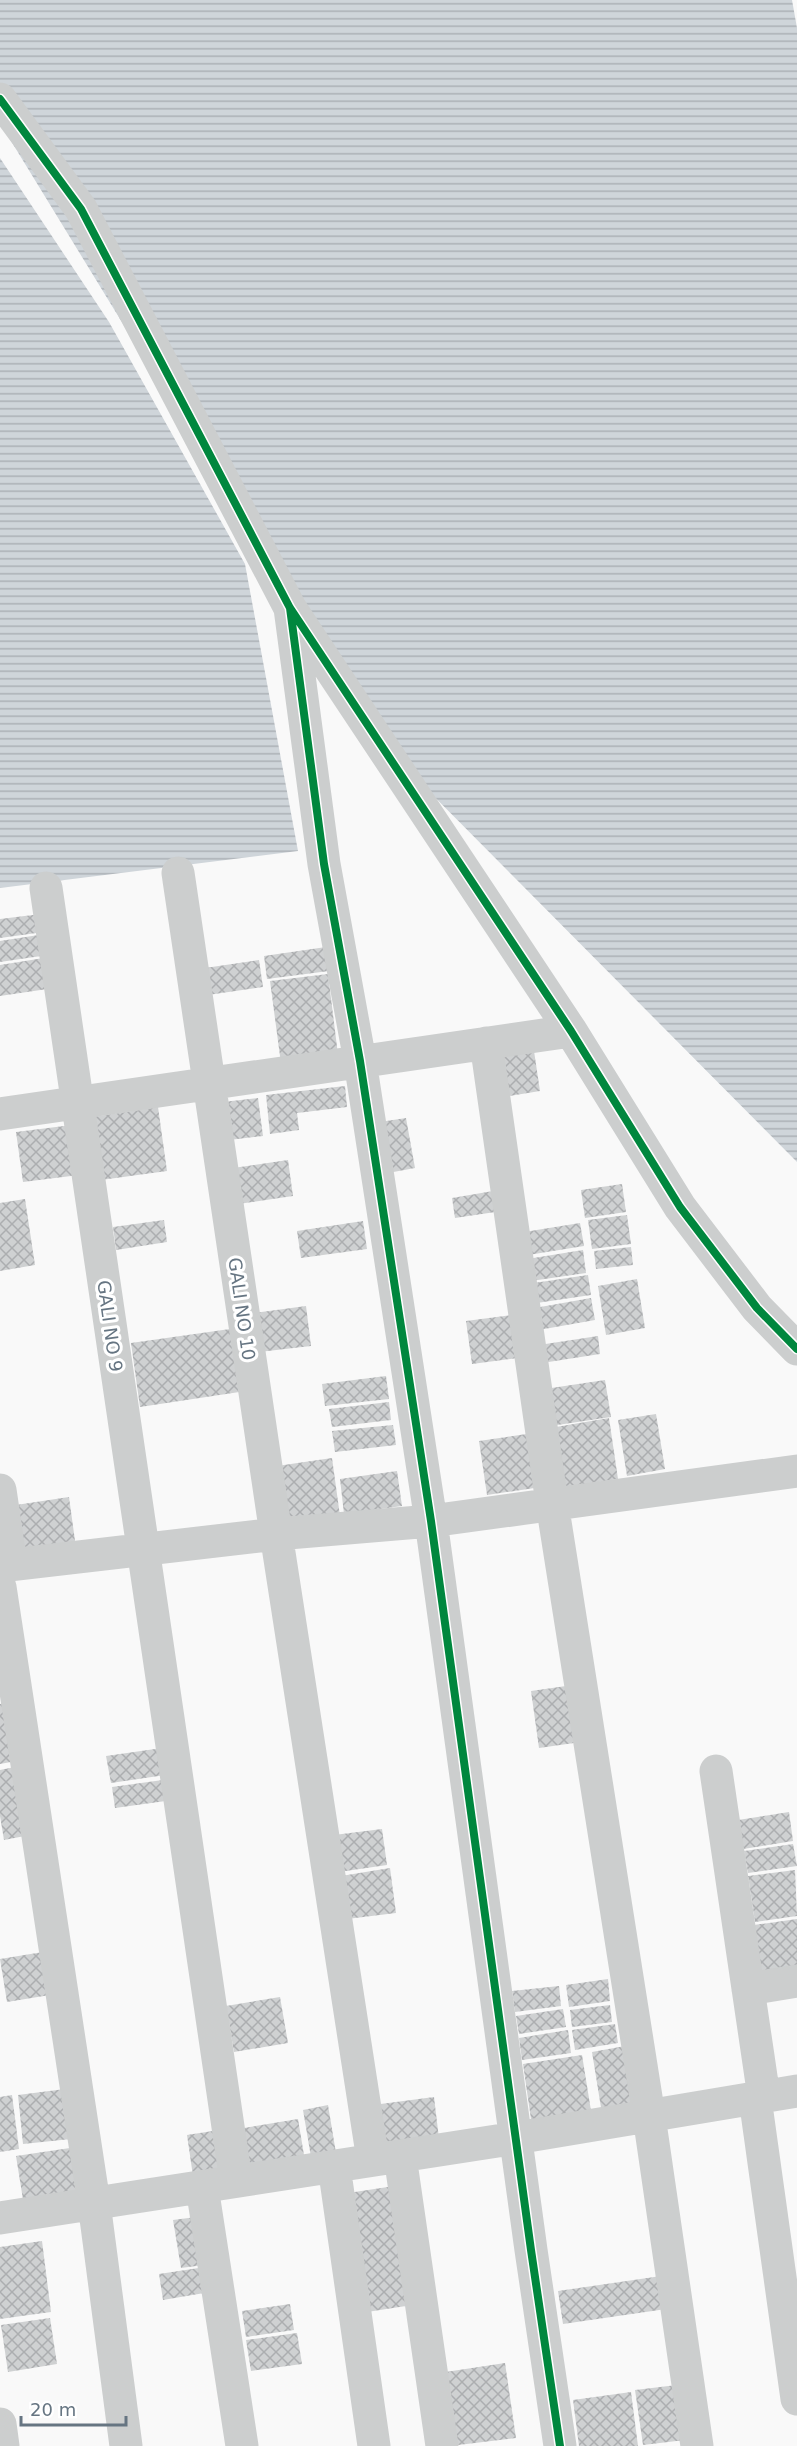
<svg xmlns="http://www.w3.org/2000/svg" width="797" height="2446" font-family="'DejaVu Sans',sans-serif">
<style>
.water{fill:url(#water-rules)}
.building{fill:url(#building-cross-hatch)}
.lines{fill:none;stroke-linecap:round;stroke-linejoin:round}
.minor{stroke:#cccece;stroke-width:33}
.cycleway-casing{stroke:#fff;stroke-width:11}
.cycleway{stroke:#00873e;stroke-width:8}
.labels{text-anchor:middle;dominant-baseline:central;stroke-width:6;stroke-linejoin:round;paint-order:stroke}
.street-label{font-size:18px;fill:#667582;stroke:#fff}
</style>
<defs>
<pattern id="water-rules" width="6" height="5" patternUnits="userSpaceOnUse" patternTransform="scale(1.5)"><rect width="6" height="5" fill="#cfd5da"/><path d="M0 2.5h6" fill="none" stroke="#acb1b6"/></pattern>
<pattern id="building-cross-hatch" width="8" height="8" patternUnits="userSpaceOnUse" patternTransform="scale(1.5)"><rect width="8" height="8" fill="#cfd1d2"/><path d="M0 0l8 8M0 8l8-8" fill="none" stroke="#acaeb0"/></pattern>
</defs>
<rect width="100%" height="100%" fill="#f9f9f9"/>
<path class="water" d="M0,0H792L797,28V1162L377,739L0,123Z
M0,158L109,322L245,564L298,851L0,888Z"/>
<path class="building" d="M41,914L44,932L0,938V919Z
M45,934L48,955L0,962V941Z
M326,947L329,971L267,979L264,956Z
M50,957L54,988L0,996V965Z
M259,960L263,987L208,995L205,968Z
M328,974L339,1063L282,1071L270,981Z
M534,1051L540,1091L498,1098L492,1058Z
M345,1086L347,1107L297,1113L299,1130L270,1134L266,1095Z
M258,1098L263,1136L229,1140L223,1102Z
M158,1107L167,1171L101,1180L92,1117Z
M406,1118L415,1168L388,1173L380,1122Z
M72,1125L79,1175L23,1182L16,1132Z
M288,1160L293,1196L238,1204L233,1168Z
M622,1184L626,1212L585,1218L581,1190Z
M499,1190L502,1211L455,1218L452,1198Z
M25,1199L35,1265L0,1271V1203Z
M627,1215L631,1244L592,1249L588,1220Z
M164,1220L167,1242L116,1250L113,1227Z
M363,1221L367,1249L301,1258L297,1231Z
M580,1223L584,1246L522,1256L518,1233Z
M631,1247L633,1265L596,1269L594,1251Z
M583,1250L586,1273L524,1282L521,1260Z
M588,1275L591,1295L530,1304L527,1284Z
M637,1279L645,1328L606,1335L598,1286Z
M591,1298L595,1320L533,1331L529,1309Z
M306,1306L311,1346L259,1352L254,1313Z
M520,1314L526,1357L472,1364L466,1321Z
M237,1328L246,1391L140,1407L131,1343Z
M598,1336L600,1354L542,1363L539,1345Z
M386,1376L389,1399L325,1406L322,1384Z
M605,1380L611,1417L544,1427L538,1390Z
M389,1402L391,1420L332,1427L329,1409Z
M656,1414L665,1469L627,1476L618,1420Z
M609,1418L618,1479L559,1488L550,1428Z
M393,1425L396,1445L335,1452L332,1431Z
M533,1433L541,1487L487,1495L479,1441Z
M332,1458L340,1516L284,1524L277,1466Z
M397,1471L402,1506L344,1514L340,1479Z
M69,1497L76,1548L22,1556L16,1505Z
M566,1686L574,1743L539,1748L531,1691Z
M12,1702L22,1760L0,1764V1704Z
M169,1747L172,1774L111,1783L106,1756Z
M20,1766L30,1835L4,1840L0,1816V1770Z
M170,1779L173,1800L115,1808L112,1787Z
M789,1812L793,1841L743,1849L738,1820Z
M382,1829L387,1865L339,1872L334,1835Z
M793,1844L797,1866L748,1873L744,1851Z
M390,1868L396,1913L347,1919L341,1876Z
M795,1870L797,1916L755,1922L748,1876Z
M797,1919V1972L762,1977L754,1925Z
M49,1951L56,1994L7,2002L0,1959Z
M608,1979L610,2001L569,2007L566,1985Z
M559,1986L561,2006L515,2012L512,1991Z
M280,1997L288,2043L234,2052L226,2006Z
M610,2005L612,2022L572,2027L570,2010Z
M563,2009L566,2027L519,2034L516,2016Z
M615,2024L618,2043L575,2050L572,2030Z
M568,2030L571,2053L522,2060L519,2038Z
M625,2046L637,2114L603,2120L592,2052Z
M582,2055L593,2123L533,2133L523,2064Z
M65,2089L71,2139L23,2144L18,2095Z
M12,2095L19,2149L0,2152V2097Z
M434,2097L440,2147L380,2155L373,2105Z
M328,2105L337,2159L312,2163L303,2110Z
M298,2119L306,2167L251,2176L244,2128Z
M219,2130L227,2178L194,2183L187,2135Z
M70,2148L79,2204L25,2212L16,2156Z
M401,2185L419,2304L367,2312L348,2193Z
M204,2216L211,2264L181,2268L173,2220Z
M42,2241L51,2312L0,2319V2247Z
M212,2266L216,2291L163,2300L159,2274Z
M668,2275L673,2308L563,2324L558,2291Z
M290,2304L294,2330L246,2337L242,2311Z
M50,2318L57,2364L8,2372L1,2325Z
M297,2333L302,2364L251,2371L246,2340Z
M505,2363L516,2438L450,2446L439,2373Z
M677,2385L685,2440L643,2445L635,2390Z
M631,2392L638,2446H579L573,2400Z"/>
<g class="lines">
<path class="minor" d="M0,99L81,209L290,608L571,1031L680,1207L757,1308L797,1349
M290,608L324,864L360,1061L431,1521L531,2250L560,2446
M178,873L273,1514L373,2160
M46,888L236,2181
M486,1043L552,1503L649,2116L697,2446
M0,1114L571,1031
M0,1490L11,1565
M0,1566L276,1534L431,1521L797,1471
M0,1587L94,2203L126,2446
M716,1771L764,2097
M748,1989L797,1981
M755,2098L797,2399
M400,2156L442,2446
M334,2166L374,2446
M202,2187L242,2446
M0,2218L516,2138L797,2091
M0,2424L3,2446"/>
<g class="cycleway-casing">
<path id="cycleway" d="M0,99L81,209L290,608L571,1031L680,1207L757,1308L797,1349
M290,608L324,864L360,1061L431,1521L531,2250L560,2446"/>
</g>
<use href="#cycleway" class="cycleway"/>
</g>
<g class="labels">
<g class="street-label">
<text transform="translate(242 1309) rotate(82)">GALI NO 10</text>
<text transform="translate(110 1326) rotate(82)">GALI NO 9</text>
</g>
</g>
<path d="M21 2416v9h105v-9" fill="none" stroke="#667582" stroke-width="3"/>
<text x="30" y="2416" font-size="18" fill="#667582" stroke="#ffffff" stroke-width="4.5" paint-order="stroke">20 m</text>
</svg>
